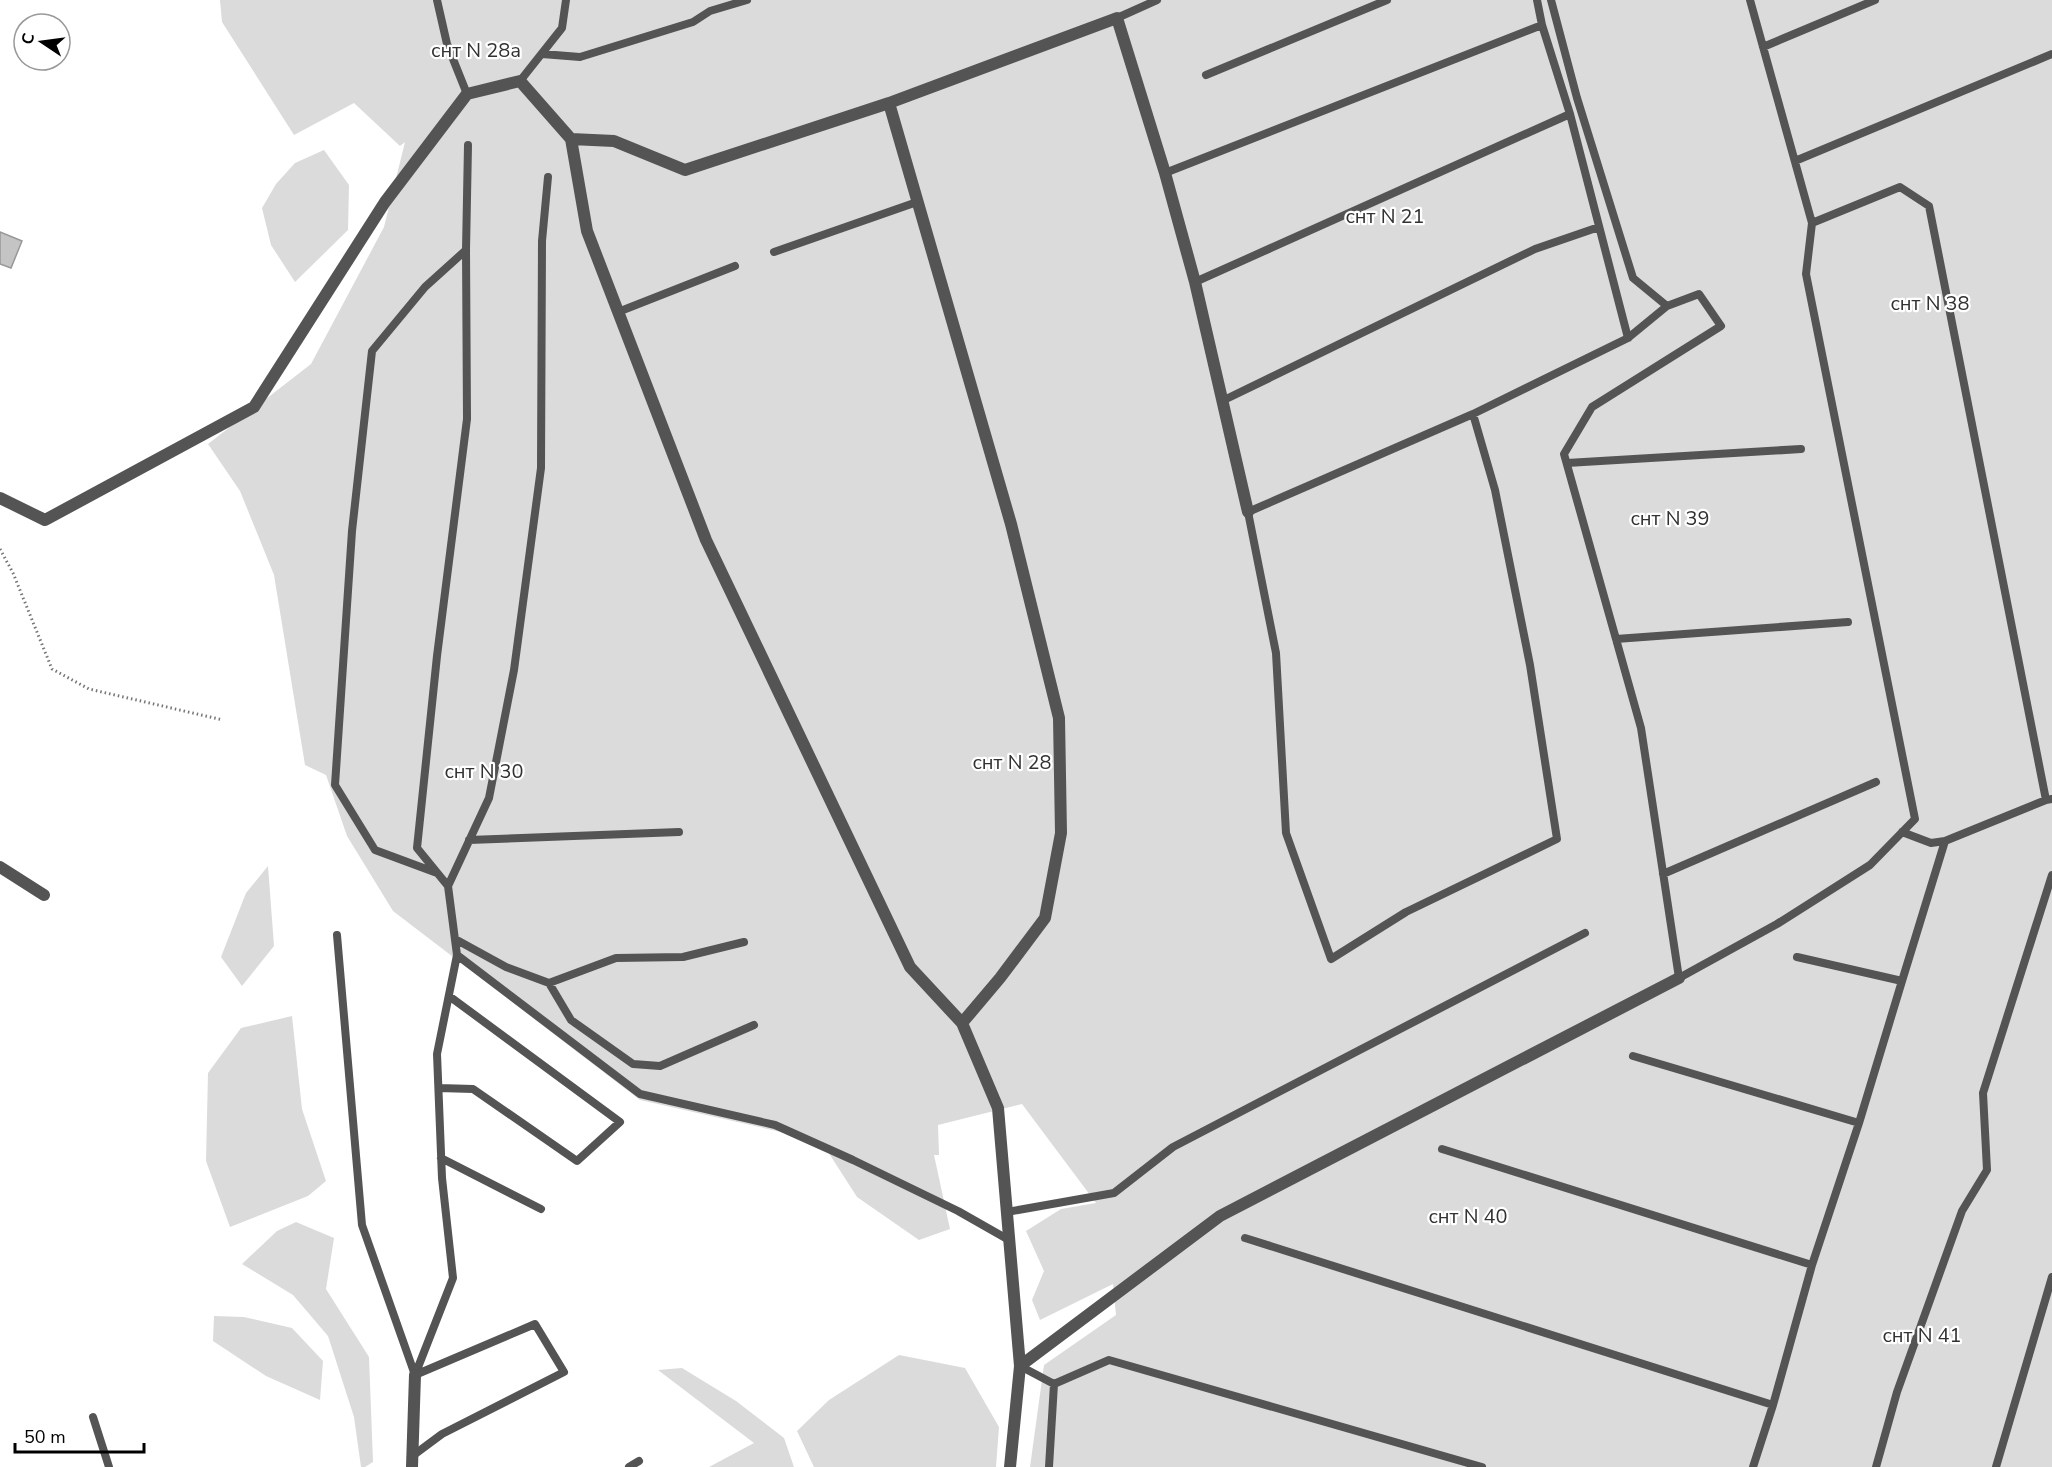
<svg xmlns="http://www.w3.org/2000/svg" width="2052" height="1467" font-family="'Nunito Sans',sans-serif">
<style>
.green{fill:#dbdbdb}
.building{fill:#c4c4c4;stroke:#989898;stroke-width:1.5}
.lines{fill:none;stroke-linecap:round;stroke-linejoin:round}
.path{stroke:#767676;stroke-width:3;stroke-dasharray:1.5 3;stroke-linecap:butt}
.lane{stroke:#545454;stroke-width:8}
.street{stroke:#545454;stroke-width:12}
.labels{text-anchor:middle;dominant-baseline:central;stroke-width:4.5;stroke-linejoin:round;paint-order:stroke}
.park-label{font-size:20px;fill:#323232;stroke:#fff}
</style>
<rect width="100%" height="100%" fill="#fff"/>
<path class="green" d="M220,0H2052V1467H1030L1044,1365L1116,1315L1113,1284L1040,1320L1032,1300L1044,1271L1026,1231L1061,1209L1096,1203L1022,1104L938,1125L939,1155H934L950,1229L919,1240L857,1197L821,1141L640,1100L393,911L347,836L326,775L305,765L274,575L240,491L208,444L311,364L384,227L405,142L400,146L354,103L294,135L222,22Z
M324,150L349,185L348,230L295,282L271,245L262,208L276,184L295,163Z
M268,866L274,946L242,986L221,957L246,893Z
M292,1016L302,1109L326,1181L308,1196L230,1227L206,1161L208,1073L241,1028Z
M296,1222L334,1238L326,1289L369,1357L373,1462L365,1467H361L354,1417L328,1336L293,1295L242,1264L277,1231Z
M214,1316L244,1317L292,1328L323,1361L320,1400L266,1376L213,1341Z
M899,1355L965,1368L999,1427L996,1467H814L797,1431L829,1400Z
M682,1368L736,1401L784,1438L794,1467H709L754,1443L658,1370Z"/>
<path class="building" d="M0,232L22,241L11,268L0,264Z"/>
<g class="lines">
<path class="path" d="M0,549L13,573L52,669L89,689L223,720"/>
<path class="lane" d="M437,0L447,44L467,94
M1537,0L1542,25L1570,114L1628,338
M1551,0L1577,98L1633,278L1667,306L1699,294L1721,326L1592,407L1564,454L1641,728L1679,978L1777,924L1870,865L1915,819L1806,274L1812,223L1900,187L1929,206L2046,800
M1750,0L1812,223
M1117,18L1157,0
M1763,47L1875,0
M542,54L580,57L693,22L710,11L747,0
M1206,75L1387,0
M520,81L562,28L566,0
M1795,161L2052,54
M1165,173L1542,25
M774,252L917,202
M1195,282L1570,114
M618,312L735,266
M1224,400L1535,249L1599,227
M1473,414L1495,490L1530,665L1557,839L1406,912L1331,959L1286,833L1276,653L1248,512L1473,414L1628,338L1667,306
M1567,463L1801,449
M1616,639L1848,622
M1902,832L1931,843L1945,841L2046,800L2052,799
M469,840L679,832
M437,873L375,850L335,785L352,531L372,351L425,287L466,250
M1663,874L1876,782
M448,886L417,848L437,656L467,419L466,250L468,145
M337,935L362,1225L415,1375
M455,939L506,967L549,983L616,958L683,957L744,942
M457,955L640,1094L775,1125L853,1160L958,1211L1009,1240
M1902,981L1945,841
M549,983L571,1020L633,1064L660,1066L754,1025
M1633,1056L1859,1123
M439,1088L473,1089L577,1161L620,1122L449,996
M1442,1149L1812,1265
M441,1158L541,1209
M1007,1212L1114,1193L1173,1147L1585,933
M1245,1238L1773,1405L1753,1467
M1020,1366L1054,1384L1049,1467
M415,1375L453,1278L442,1178L437,1054L457,955L448,886L489,798L514,670L541,468L542,241L548,177
M1054,1384L1109,1360L1482,1467
M1773,1405L1812,1265L1859,1123L1902,981L1797,957
M93,1417L109,1467
M411,1457L442,1434L564,1372L535,1324L415,1375
M629,1467L639,1461
M1876,1467L1897,1392L1962,1211L1987,1170L1983,1093L2052,875
M1996,1467L2052,1277"/>
<path class="street" d="M889,103L1117,18L1165,173L1195,282L1248,512
M571,139L614,141L685,170L889,103L1011,524L1059,718L1061,833L1045,918L1000,978L962,1023
M0,498L45,520L254,407L385,202L467,94L520,81L571,139L587,231L706,540L910,967L962,1023L998,1108L1020,1366L1010,1467
M0,867L44,895
M1020,1366L1220,1216L1679,978
M412,1467L415,1375"/>
</g>
<g class="labels">
<g class="park-label">
<text x="476" y="50">снт N 28а</text>
<text x="1385" y="216">снт N 21</text>
<text x="1930" y="303">снт N 38</text>
<text x="1670" y="518">снт N 39</text>
<text x="1012" y="762">снт N 28</text>
<text x="484" y="771">снт N 30</text>
<text x="1468" y="1216">снт N 40</text>
<text x="1922" y="1335">снт N 41</text>
</g>
</g>
<g transform="translate(42 42) rotate(283)"><circle r="28" fill="#ffffff" stroke="#999999" stroke-width="1.5"/>
<path d="M0-4.5L10 22L0 15L-10 22Z" fill="#000000"/>
<text y="-9" font-size="16" font-weight="bold" text-anchor="middle" fill="#000000">С</text>
</g>
<path d="M15 1443v9h129v-9" fill="none" stroke="#000000" stroke-width="3"/>
<text x="24" y="1443" font-size="18" fill="#000000" stroke="#ffffff" stroke-width="4.5" paint-order="stroke">50 m</text>
</svg>
